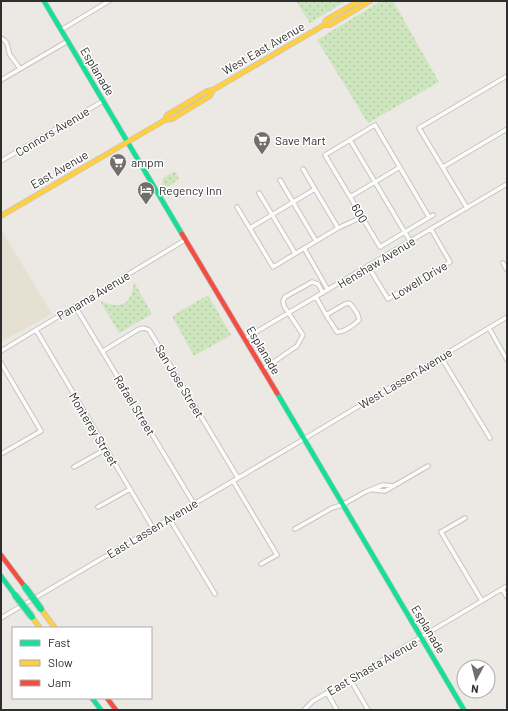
<svg xmlns="http://www.w3.org/2000/svg" width="508" height="711" font-family="Barlow,sans-serif">
<style>
.education{fill:#e6e0d3}
.grass{fill:url(#grass-dots)}
.lines{fill:none;stroke-linecap:round;stroke-linejoin:round}
.street-casing{stroke:#c5c4c5;stroke-width:5.5}
.fast-casing{stroke:#c5c4c5;stroke-width:6}
.slow-casing{stroke:#c5c4c5;stroke-width:6}
.jam-casing{stroke:#c5c4c5;stroke-width:6}
.street{stroke:#fcfcfb;stroke-width:3.5}
.fast{stroke:#16e098;stroke-width:4.5}
.slow{stroke:#ffcf43;stroke-width:4.5}
.jam{stroke:#f24e42;stroke-width:4.5}
.fast-bridge-casing{stroke:#c6c5c4;stroke-width:8;stroke-linecap:butt}
.fast-bridge{stroke:#16e098;stroke-width:6}
.labels{text-anchor:middle;dominant-baseline:central;stroke-width:3;stroke-linejoin:round;paint-order:stroke}
.street-label{font-size:12px;fill:#2e2e2e;stroke:#fff}
.poi-label{font-size:12px;fill:#2e2e2e;stroke:#fff;text-anchor:start}
</style>
<defs>
<pattern id="grass-dots" width="8" height="8" patternUnits="userSpaceOnUse"><rect width="8" height="8" fill="#cee6be"/><path d="M2 2h.1M6 6h.1" fill="none" stroke="#b1c6a4" stroke-width="1.8" stroke-linecap="round"/></pattern>
</defs>
<rect width="100%" height="100%" fill="#ece8e4"/>
<path class="education" d="M1,229L52,314L1,342Z"/>
<path class="grass" d="M296,1H346L310,23Z
M381,1H393L439,82L368,123L317,40Z
M175,171L179,179L166,188L164,187L162,184L163,178Z
M134,282L152,314L119,333L100,301C111,306 125,309 131,295C133,291 133,286 134,282Z
M208,295L231,335L194,356L172,316Z"/>
<g class="lines">
<g class="street-casing">
<path id="street" d="M61,30L109,1
M1,38C9,42 7,47 10,55C13,59 17,64 20,69
M1,80L68,41
M350,140L410,241
M1,161L103,101
M443,167L507,129
M303,169L338,228
M280,180L316,241
M259,193L295,253
M350,197L400,167
M237,207L273,267L338,228L362,217
M467,208L419,128L507,76
M429,217L375,125L325,155L380,247L433,215
M250,228L315,189
M304,248L328,290
M503,263L507,270
M368,266L388,299L450,262L431,229
M316,297L326,315
M349,303C353,306 359,315 359,320C354,325 344,332 337,332L326,315L345,304Z
M75,306L194,504
M489,328L507,360
M36,330L153,528
M244,339L507,184
M1,351L185,240
M103,351L139,329L144,328L149,330L238,478
M441,357L490,438
M1,363L41,431L1,454
M262,370L297,346L303,335L284,306L283,301L285,297L312,282L318,284L323,293
M74,467L106,449
M233,481L277,555L261,564
M374,490L385,491L428,466
M98,507L130,489
M169,518L215,594
M465,518L441,532L482,601
M295,529L332,508L342,505L365,492L383,485L394,486
M502,589L507,597
M1,618L304,439L507,317
M350,679L368,710
M327,693L337,710
M304,710L313,701L507,586"/>
</g>
<g class="fast-casing">
<path id="fast" d="M44,1L182,234
M277,393L464,710
M1,576L15,595
M92,698L101,710"/>
</g>
<g class="slow-casing">
<path id="slow" d="M324,25L326,20L359,1
M165,120L167,115L207,91L213,90L324,25H330L370,1
M1,216L165,120L172,119L210,96L213,90
M41,609L55,628
M32,617L40,628"/>
</g>
<g class="jam-casing">
<path id="jam" d="M182,234L277,393
M1,555L25,587
M107,698L116,710"/>
</g>
<use href="#street" class="street"/>
<use href="#fast" class="fast"/>
<use href="#slow" class="slow"/>
<use href="#jam" class="jam"/>
<g class="fast-bridge-casing">
<path id="fast-bridge" d="M25,587L41,609
M15,595L32,617"/>
</g>
<use href="#fast-bridge" class="fast-bridge"/>
</g>
<defs>
<g id="supermarket-pin" transform="scale(0.9)"><path d="M0 17L-7.5 6A9.5 9.5 0 1 1 7.5 6Z" fill="#706f6e" stroke="#fff"/><path d="M-6-5.5h2.5l.6 2H6L4.5 2H-2.5L-4.4-4H-6ZM-1.5 3.2a1.3 1.3 0 1 0 .1 0ZM3 3.2a1.3 1.3 0 1 0 .1 0Z" fill="#fff"/></g>
<g id="hotel-pin" transform="scale(0.9)"><path d="M0 17L-7.5 6A9.5 9.5 0 1 1 7.5 6Z" fill="#706f6e" stroke="#fff"/><path d="M-6-4.5h1.5V1H6V5H4.5V3h-9V5H-6ZM-4 0a1.8 1.8 0 1 1 3.6 0ZM.5 0V-2.5h3Q6-2.5 6 0Z" fill="#fff"/></g>
</defs>
<g fill-rule="evenodd">
<use href="#supermarket-pin" x="262" y="140"/>
<use href="#supermarket-pin" x="118" y="162"/>
<use href="#hotel-pin" x="146" y="190"/>
</g>
<g class="labels">
<g class="street-label">
<text transform="translate(263 48) rotate(-30)">West East Avenue</text>
<text transform="translate(98 71) rotate(59)">Esplanade</text>
<text transform="translate(52 131) rotate(-31)">Connors Avenue</text>
<text transform="translate(59 169) rotate(-30)">East Avenue</text>
<text transform="translate(360 213) rotate(59)">600</text>
<text transform="translate(376 262) rotate(-31)">Henshaw Avenue</text>
<text transform="translate(419 280) rotate(-31)">Lowell Drive</text>
<text transform="translate(93 295) rotate(-31)">Panama Avenue</text>
<text transform="translate(264 350) rotate(59)">Esplanade</text>
<text transform="translate(405 378) rotate(-31)">West Lassen Avenue</text>
<text transform="translate(180 381) rotate(59)">San Jose Street</text>
<text transform="translate(135 405) rotate(59)">Rafael Street</text>
<text transform="translate(94 429) rotate(59)">Monterey Street</text>
<text transform="translate(152 528) rotate(-31)">East Lassen Avenue</text>
<text transform="translate(429 629) rotate(59)">Esplanade</text>
<text transform="translate(372 666) rotate(-30)">East Shasta Avenue</text>
</g>
<g class="poi-label">
<text x="275" y="140">Save Mart</text>
<text x="131" y="162">ampm</text>
<text x="159" y="190">Regency Inn</text>
</g>
</g>
<rect width="508" height="711" fill="none" stroke="#2e2e2e" stroke-width="4"/>
<rect x="12" y="627" width="140" height="72" fill="#ffffff" stroke="#ababab"/>
<rect x="20" y="640" width="20" height="6" fill="#16e098" stroke="#ababab"/>
<text x="48" y="647" font-size="12" fill="#2e2e2e">Fast</text>
<rect x="20" y="660" width="20" height="6" fill="#ffcf43" stroke="#ababab"/>
<text x="48" y="667" font-size="12" fill="#2e2e2e">Slow</text>
<rect x="20" y="680" width="20" height="6" fill="#f24e42" stroke="#ababab"/>
<text x="48" y="687" font-size="12" fill="#2e2e2e">Jam</text>
<g transform="translate(476 679) rotate(187)"><circle r="19" fill="#ffffff" stroke="#ababab"/>
<path d="M0-3L7 15L0 10L-7 15Z" fill="#706f6e"/>
<text y="-6" font-size="11" font-weight="bold" text-anchor="middle" fill="#2e2e2e">N</text>
</g>
</svg>
